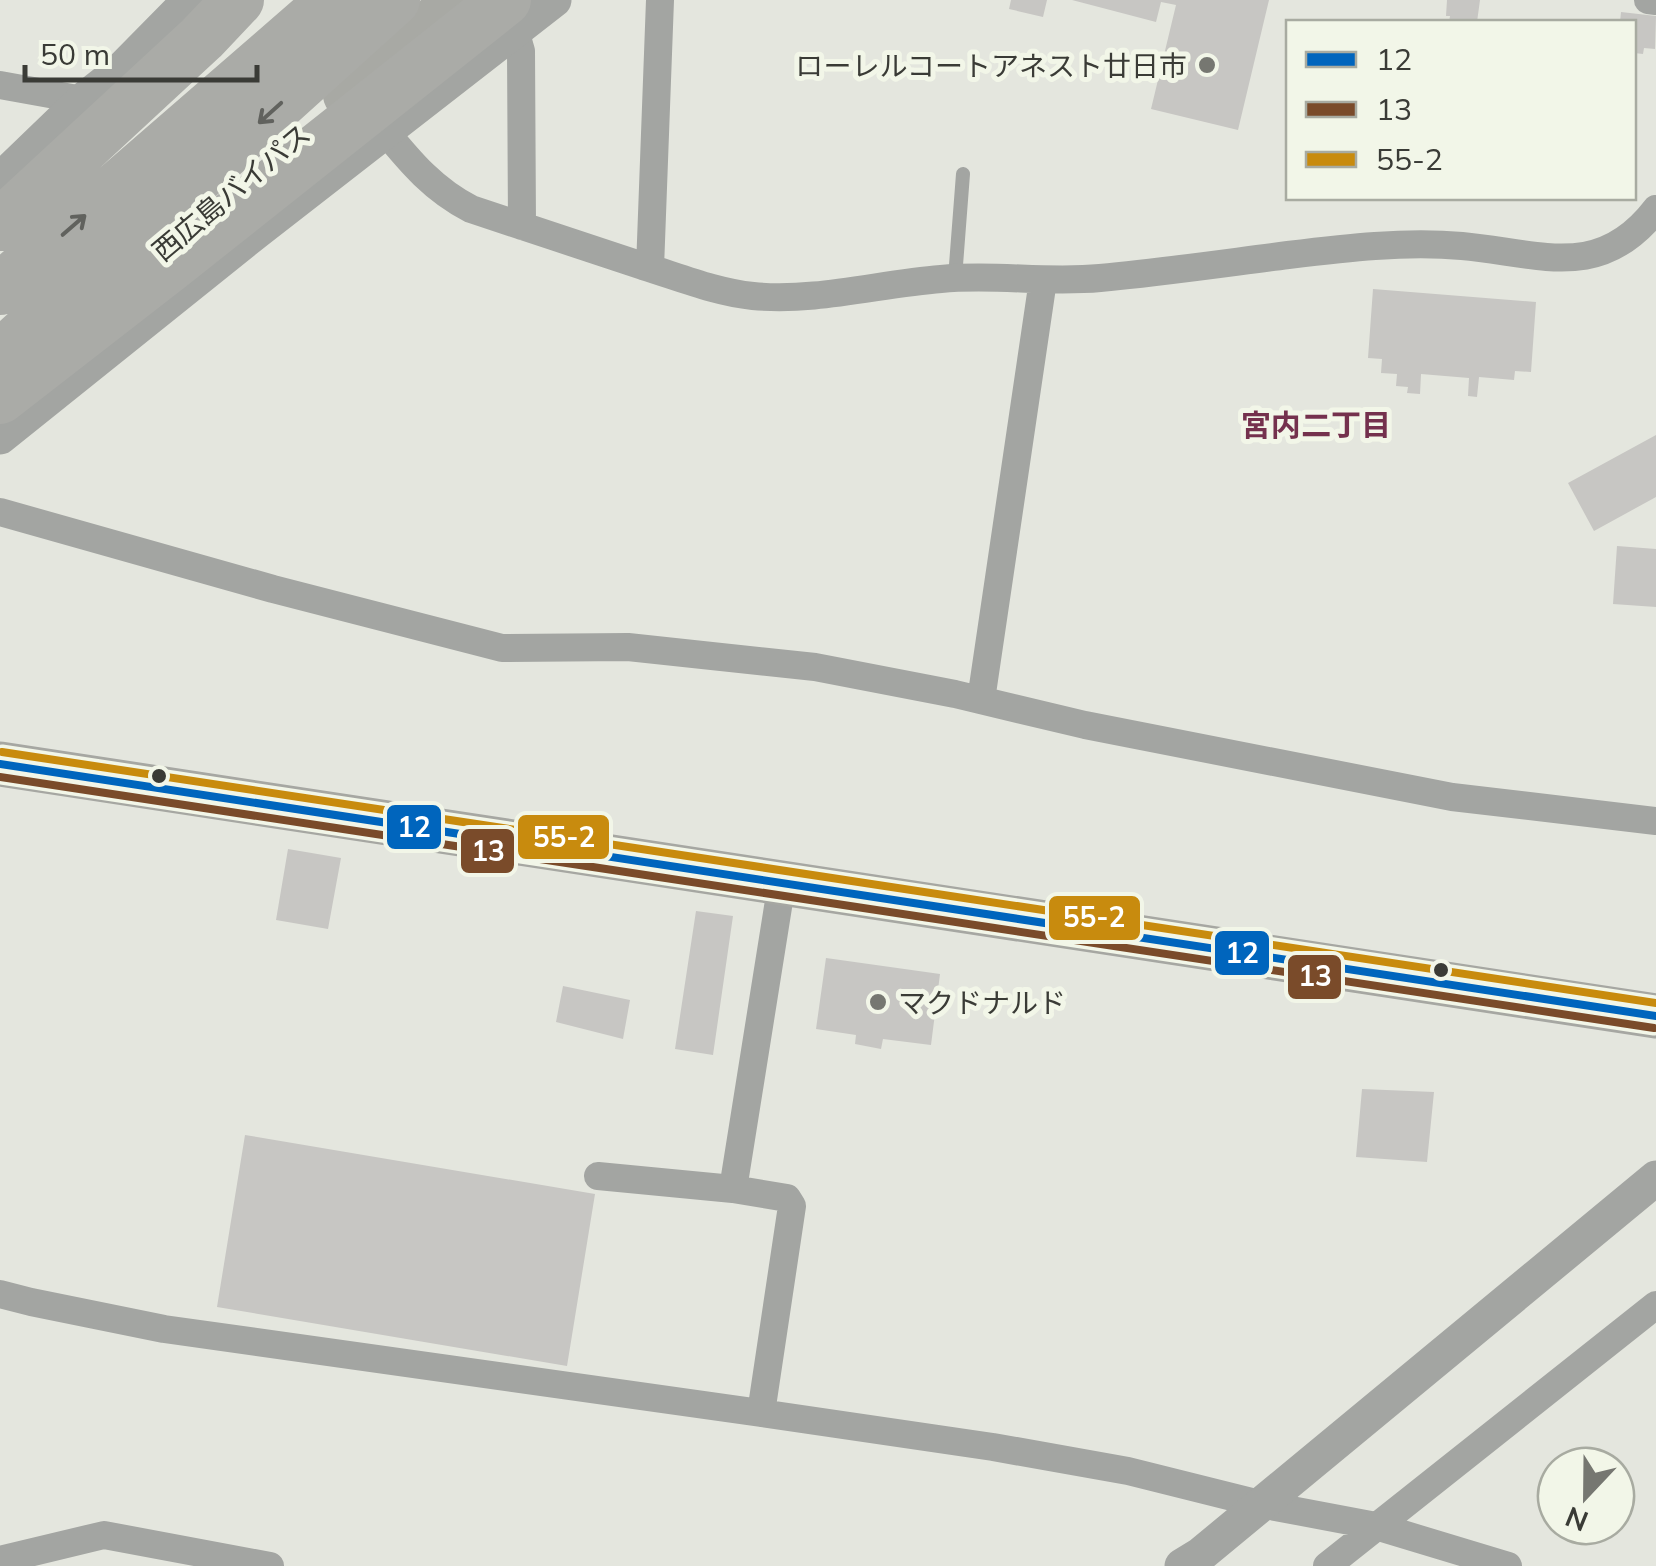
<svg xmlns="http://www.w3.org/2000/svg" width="1656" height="1566" font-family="Mulish,'Noto Sans JP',sans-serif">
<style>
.building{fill:#c7c6c3}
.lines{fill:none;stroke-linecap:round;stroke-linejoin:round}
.service{stroke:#a3a5a2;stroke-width:14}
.minor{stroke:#a3a5a2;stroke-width:28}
.tertiary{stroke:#a3a5a2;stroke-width:35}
.primary{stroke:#a6a7a2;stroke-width:45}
.trunk{stroke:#a8a9a4;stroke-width:48}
.motorway{stroke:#aaaba7;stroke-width:52}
.bus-1-casing{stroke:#f2f6e8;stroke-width:15}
.bus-2-casing{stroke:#f2f6e8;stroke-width:15}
.bus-3-casing{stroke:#f2f6e8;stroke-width:15}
.bus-1{stroke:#0065bd;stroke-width:8}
.bus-2{stroke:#7a4b2a;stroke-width:8}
.bus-3{stroke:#c88b0e;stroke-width:8}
.oneway{stroke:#61625e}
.poi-dot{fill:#767771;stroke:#f2f6e8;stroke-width:4}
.bus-dot{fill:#3a3b36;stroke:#f2f6e8;stroke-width:4}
.labels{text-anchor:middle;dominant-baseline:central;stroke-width:10;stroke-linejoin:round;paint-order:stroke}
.poi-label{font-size:28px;fill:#3a3b36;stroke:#f2f6e8;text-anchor:end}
.street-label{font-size:28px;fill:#3a3b36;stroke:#f2f6e8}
.neighbourhood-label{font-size:30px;font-weight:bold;fill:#74314d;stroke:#f2f6e8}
.line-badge{stroke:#f2f6e8;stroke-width:4}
.badge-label{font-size:28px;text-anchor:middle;font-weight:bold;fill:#fff}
</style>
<rect width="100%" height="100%" fill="#e4e6de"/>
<path class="building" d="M1011,0H1047L1043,17L1009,9Z
M1072,0H1269L1238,130L1151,109L1176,5L1161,2L1156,22Z
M1447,0H1480L1477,22H1449L1450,16H1446Z
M1621,12L1656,16L1655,49L1644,48L1643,54L1634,53V22H1620Z
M1373,289L1536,302L1531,372L1515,371L1514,380L1479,377L1477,397L1468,396L1469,378L1421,374L1420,394L1407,393L1408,387L1396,386L1397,374L1381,373L1382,359L1368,358Z
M1656,435V497L1594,531L1568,483Z
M1617,546L1656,549V607L1613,604Z
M288,849L341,858L328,929L276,920Z
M696,911L733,916L713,1055L675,1049Z
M826,958L940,974L931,1045L883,1039L881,1049L855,1044L856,1035L816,1029Z
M563,986L630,1000L623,1039L556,1022Z
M1362,1089L1434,1092L1427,1162L1356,1157Z
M245,1135L595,1194L567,1366L217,1307Z"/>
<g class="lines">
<path class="service" d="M955,278L963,174"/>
<path class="minor" d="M1648,0L1656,1
M515,30L521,51L522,226
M0,85L83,100
M385,131C411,163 434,190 471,209C528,228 586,247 643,266C679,277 715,292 753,296C816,302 878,284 941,279C994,274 1047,283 1100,278C1163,272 1225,263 1288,255C1346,248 1404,241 1462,246C1539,253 1600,282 1656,209
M650,268L660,0
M0,512L273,589L502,648L628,647L815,667L955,694L1085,725L1452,797L1656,821
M981,700L1043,280
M598,1176L733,1189L787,1198L792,1206L761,1413
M733,1189L782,882
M0,1294L31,1302L164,1329L761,1413L993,1447L1128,1471L1260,1504L1376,1526L1508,1566
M0,1560L104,1535L270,1566
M1327,1566L1656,1305"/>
<path class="tertiary" d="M0,180L83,100L120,71L190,0
M0,437L257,231L554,0
M1182,1566L1200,1555L1656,1178"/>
<path class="primary" d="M0,764L1656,1016"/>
<path class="trunk" d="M347,95L458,0"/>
<path class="motorway" d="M0,225L202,38L238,0
M0,289L333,0
M0,356L394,0
M0,398L170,266L505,0"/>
<g class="bus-1-casing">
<path id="bus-1" d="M0,764L1656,1016"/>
</g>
<g class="bus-2-casing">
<path id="bus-2" d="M0,777L1654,1028"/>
</g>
<g class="bus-3-casing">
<path id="bus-3" d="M2,752L1656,1003"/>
</g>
<use href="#bus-1" class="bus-1"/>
<use href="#bus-2" class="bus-2"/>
<use href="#bus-3" class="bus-3"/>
</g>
<defs><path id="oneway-shaft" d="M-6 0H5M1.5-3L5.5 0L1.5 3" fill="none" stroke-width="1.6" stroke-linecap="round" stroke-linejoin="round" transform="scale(2.5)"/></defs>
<g class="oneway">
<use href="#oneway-shaft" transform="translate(270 113) rotate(138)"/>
<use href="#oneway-shaft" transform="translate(74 225) rotate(-41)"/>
</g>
<g class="poi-dot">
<circle cx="1207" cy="65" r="10"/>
<circle cx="878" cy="1002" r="10"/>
</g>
<g class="bus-dot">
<circle cx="159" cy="776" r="9"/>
<circle cx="1441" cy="970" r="9"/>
</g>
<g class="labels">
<g class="poi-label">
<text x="1187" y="65">ローレルコートアネスト廿日市</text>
<text x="898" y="1002" text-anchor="start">マクドナルド</text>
</g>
<g class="street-label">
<text transform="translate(231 192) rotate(-40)">西広島バイパス</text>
</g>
<g class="neighbourhood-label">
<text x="1316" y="425">宮内二丁目</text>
</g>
</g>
<g class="line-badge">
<rect x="385" y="803" width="58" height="48" rx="10" fill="#0065bd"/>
<rect x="516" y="813" width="95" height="48" rx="10" fill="#c88b0e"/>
<rect x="459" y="827" width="57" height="48" rx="10" fill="#7a4b2a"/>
<rect x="1047" y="894" width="95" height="48" rx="10" fill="#c88b0e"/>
<rect x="1213" y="929" width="58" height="48" rx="10" fill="#0065bd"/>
<rect x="1286" y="953" width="57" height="48" rx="10" fill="#7a4b2a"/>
</g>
<g class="badge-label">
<text x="414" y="837">12</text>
<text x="564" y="847">55-2</text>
<text x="488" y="861">13</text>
<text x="1094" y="927">55-2</text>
<text x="1242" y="963">12</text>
<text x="1315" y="986">13</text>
</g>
<rect x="1286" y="20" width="350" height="180" fill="#f2f6e8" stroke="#a8aba1" stroke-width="2.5"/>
<rect x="1306" y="52" width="50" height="15" fill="#0065bd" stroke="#a8aba1" stroke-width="2.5"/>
<text x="1376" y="70" font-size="30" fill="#3a3b36">12</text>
<rect x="1306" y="102" width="50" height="15" fill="#7a4b2a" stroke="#a8aba1" stroke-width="2.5"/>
<text x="1376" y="120" font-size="30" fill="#3a3b36">13</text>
<rect x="1306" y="152" width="50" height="15" fill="#c88b0e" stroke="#a8aba1" stroke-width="2.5"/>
<text x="1376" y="170" font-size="30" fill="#3a3b36">55-2</text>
<g transform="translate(1586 1496) rotate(202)"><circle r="48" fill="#f2f6e8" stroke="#a8aba1" stroke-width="2.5"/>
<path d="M0-8L18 38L0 25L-18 38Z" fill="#767771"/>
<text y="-15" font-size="28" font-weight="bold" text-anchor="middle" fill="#3a3b36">N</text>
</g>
<path d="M25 65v15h232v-15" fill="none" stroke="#3a3b36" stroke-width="5"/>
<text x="40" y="65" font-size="30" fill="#3a3b36" stroke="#f2f6e8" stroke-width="8" paint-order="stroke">50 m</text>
</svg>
